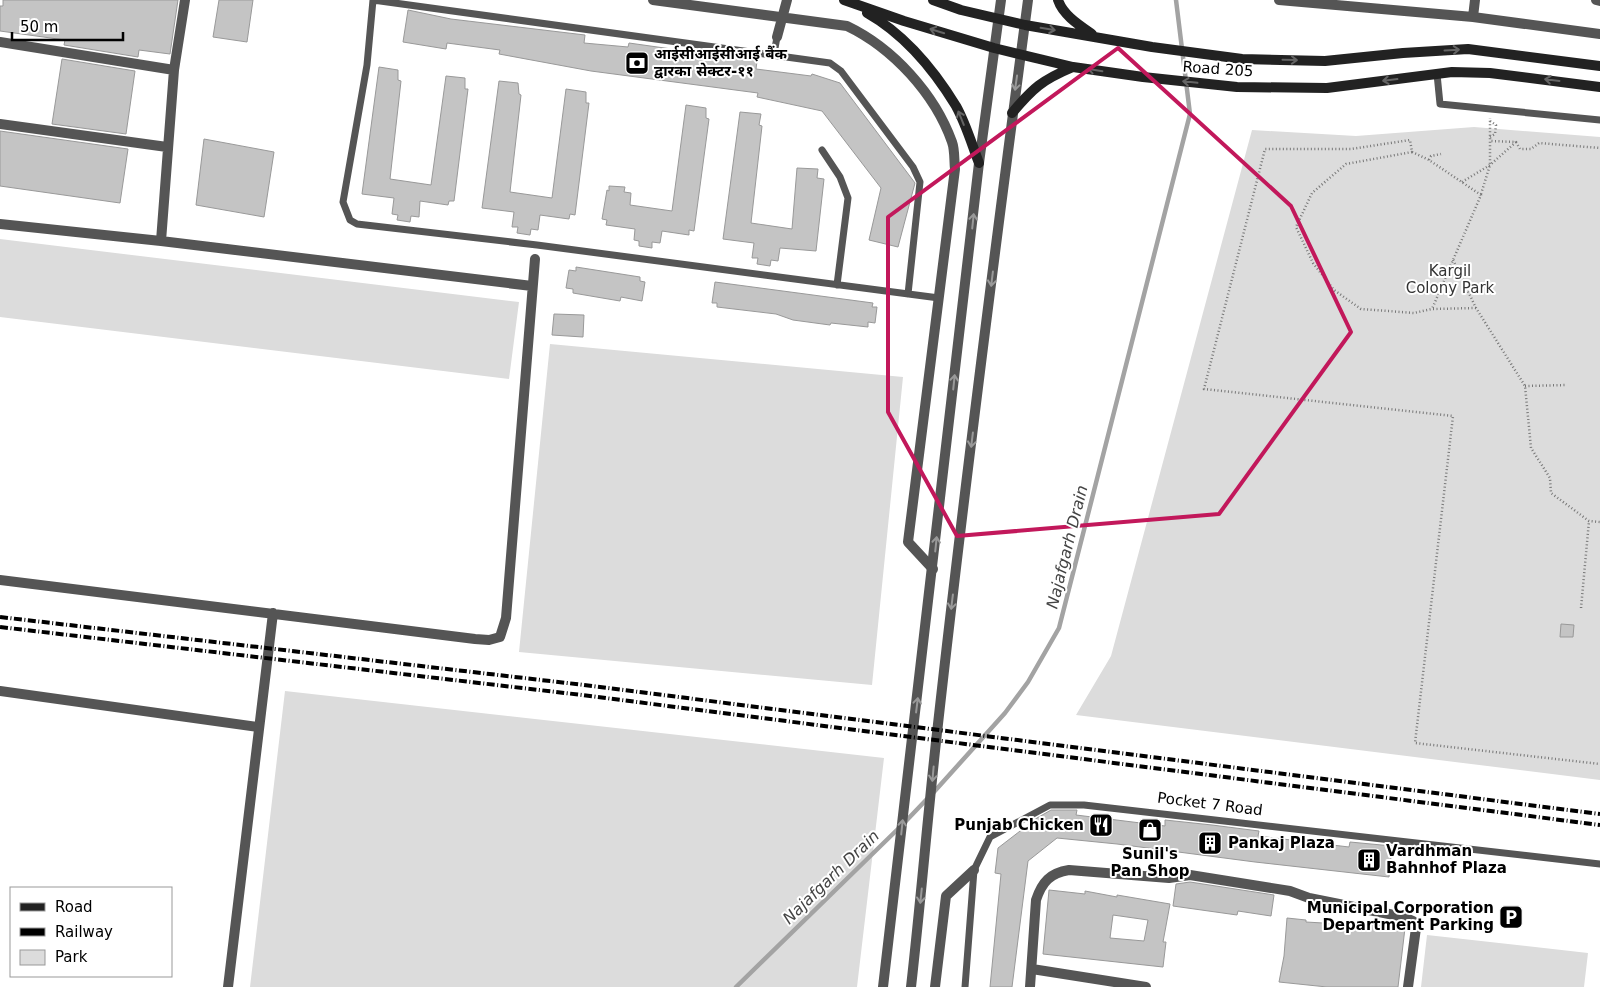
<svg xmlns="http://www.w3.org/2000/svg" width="1600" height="987" font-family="'DejaVu Sans','Noto Sans Devanagari',sans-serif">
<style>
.green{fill:#dcdcdc}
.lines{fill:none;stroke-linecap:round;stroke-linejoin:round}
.stream{stroke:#a3a3a3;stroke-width:4.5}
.building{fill:#c4c4c4;stroke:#999;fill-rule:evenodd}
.path{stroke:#777;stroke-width:2.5;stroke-dasharray:1 2.5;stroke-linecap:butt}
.service{stroke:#555;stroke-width:7}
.minor{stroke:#555;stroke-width:10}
.tertiary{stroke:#555;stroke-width:10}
.secondary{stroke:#222;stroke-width:10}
.rail{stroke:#000;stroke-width:4;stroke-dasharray:8 2.5 1 2.5;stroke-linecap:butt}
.oneway{stroke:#646464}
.oneway2{stroke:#999}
.marked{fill:none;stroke:#c2185b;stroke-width:4;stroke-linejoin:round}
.labels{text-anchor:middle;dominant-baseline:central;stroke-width:4;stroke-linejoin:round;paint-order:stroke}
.poi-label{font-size:15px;font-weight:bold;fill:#000;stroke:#fff;text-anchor:start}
.street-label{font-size:15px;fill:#000;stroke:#fff}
.park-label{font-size:15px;fill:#333;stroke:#fff}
.water-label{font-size:16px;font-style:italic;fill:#444;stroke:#fff}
</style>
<rect width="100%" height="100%" fill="#fff"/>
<path class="green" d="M1474,127L1600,137V780L1076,715L1111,656L1252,130L1356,136Z
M0,239L519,302L509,379L0,317Z
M550,344L903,377L872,685L519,652Z
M285,691L884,758L857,987H250Z
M1427,935L1588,953L1584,987H1421Z"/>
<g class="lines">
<path class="stream" d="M933,793L1005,713L1028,682L1059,628L1190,114L1176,0
M905,822L927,799
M736,987L900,827"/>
</g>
<path class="building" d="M3,0H178L170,54L139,50L138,57L64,45L65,40L0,31V6H3Z
M219,0H253L247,42L213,37Z
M408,10L451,19L585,35L584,43L628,47L629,43L757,61L756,69L811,76L812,74L840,83L915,183L898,247L869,240L881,188L822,111L757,97L758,93L591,71L499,54L500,50L447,43L446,49L403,42Z
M62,59L135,71L126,134L52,124Z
M379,67L398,70V80L401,81L390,179L431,185L446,76L465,78V89H468L454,201H449L448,205L420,201L419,217L411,216L410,222L397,220L398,215L392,214L394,198L362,194Z
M499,81L518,83L519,94L521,95L510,192L552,198L566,89L586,92V103H589L575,215L570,214L569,219L540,215L538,230L531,229L530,235L517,233L518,227H512L514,212L482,208Z
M686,105L706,108V118L709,119L694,231L689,230V235L662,231L660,243L652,242V248L639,246V241L634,240L635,229L606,225L607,220L602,219L607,190L609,191V186L625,187L624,192L631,193L630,205L672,211Z
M740,112L761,114L759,125L762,126L751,223L792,229L797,168L818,169L817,178L824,179L816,251L780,248L778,261L771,260L770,266L757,264L758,258H752L754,243L723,239Z
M0,131L128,149L120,203L0,186Z
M204,139L274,152L264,217L196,205Z
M576,267L640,277V281L645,282L642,301L621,297L620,301L573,293V289L566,288L569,270L576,271Z
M715,282L873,303L872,307H877L875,323L868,322V327L831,323L830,325L793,320L776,314L717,307V303H712Z
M554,314L584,315L583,337L552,335Z
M1561,624L1574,625L1573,637H1560Z
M1051,810H1077L1076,815L1165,826V820L1212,825L1259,831L1258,836L1349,847L1350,842L1392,846L1389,877L1255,862L1117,844L1057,838L1028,861L1012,987H990L1001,874L995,873L998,848L1037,818Z
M1190,882L1274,895L1271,916L1238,911L1237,915L1173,906L1176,884Z
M1049,890L1085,894V891L1117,897V895L1170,904L1163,942H1166L1163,967L1043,954ZM1113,915L1148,920L1144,941L1110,938Z
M1287,918L1306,920V922L1340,924V922L1405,928L1398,987H1327L1279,982L1284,956Z"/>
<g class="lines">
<path class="path" d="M1490,137L1495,134L1496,125L1490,121
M1516,142L1520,149H1531L1539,143L1600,148
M1412,152L1429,160L1481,195L1432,309
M1429,160L1431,156L1441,154
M1462,182L1490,165L1516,142L1490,141
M1481,194L1490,165V118
M1453,260L1476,308L1525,386L1531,448L1550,478L1551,493L1589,521L1600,522
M1476,308L1432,309L1414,313L1361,309L1334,290L1313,263L1296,227L1312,193L1346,164L1412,152L1410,140L1351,149H1265L1204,389L1453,416L1415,743L1600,764
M1525,386L1567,385
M1581,608L1589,521"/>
<path class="service" d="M774,54L777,37
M1437,74L1440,104L1600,120
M822,150L840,177L848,198L837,285
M908,294L920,182L913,167L841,71L830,63L373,0L367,65L343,202L350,220L357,224L537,245L939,298
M965,987L974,870L990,837L1050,805H1084L1600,864"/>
<path class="minor" d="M653,0L847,26C893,48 935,94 952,142C955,150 954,161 955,169L908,542L933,569
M1279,0L1473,17L1600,34
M1596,0L1600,1
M1473,17L1475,0
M777,37L787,0
M0,42L174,70
M0,124L167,147
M0,224L161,241L532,286
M161,241L174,70L185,0
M0,580L475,639L489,640L500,637L506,618L535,259
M0,691L258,727
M1032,969L1146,987
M228,987L273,613
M935,987L946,896L974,870
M1030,987L1036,900C1042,882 1050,873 1069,870L1169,878L1190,875L1290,891L1309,898L1404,917L1413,921L1416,928L1408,987"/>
<path class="tertiary" d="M883,987L979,163L1001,0
M911,987C921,899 928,811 938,724C965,482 996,241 1028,0"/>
<path class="secondary" d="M844,0L904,21L994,48L1073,67L1143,77L1237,87L1327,88L1452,72L1490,73L1600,87
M933,0L961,10L1025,25L1152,47L1242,59L1325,61L1403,53L1468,49L1600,66
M1058,0C1063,15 1079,25 1092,34
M867,13C904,34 934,70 956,106C966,124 972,145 979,163
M1012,113C1033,88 1042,80 1073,67"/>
<path class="rail" d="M0,617L584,685L1600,814
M0,627L582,695L1600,825"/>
</g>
<defs><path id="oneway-shaft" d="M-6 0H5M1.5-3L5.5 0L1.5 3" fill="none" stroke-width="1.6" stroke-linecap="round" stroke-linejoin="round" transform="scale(1.25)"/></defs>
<g class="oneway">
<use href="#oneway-shaft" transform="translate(1048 29) rotate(9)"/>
<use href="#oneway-shaft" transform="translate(937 31) rotate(-163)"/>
<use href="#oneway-shaft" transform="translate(1452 50) rotate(-3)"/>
<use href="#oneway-shaft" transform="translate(1290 60) rotate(1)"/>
<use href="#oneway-shaft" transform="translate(1095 70) rotate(-171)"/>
<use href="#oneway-shaft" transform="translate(1390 80) rotate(173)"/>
<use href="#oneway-shaft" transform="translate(1552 80) rotate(-173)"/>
<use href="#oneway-shaft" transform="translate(1190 82) rotate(-174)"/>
<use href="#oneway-shaft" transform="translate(961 118) rotate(-112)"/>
</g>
<g class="oneway2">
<use href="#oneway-shaft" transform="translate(1016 83) rotate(98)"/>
<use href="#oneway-shaft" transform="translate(973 221) rotate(-84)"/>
<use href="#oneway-shaft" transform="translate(992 279) rotate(97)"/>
<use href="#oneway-shaft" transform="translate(954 382) rotate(-84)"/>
<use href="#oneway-shaft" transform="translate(972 440) rotate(97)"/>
<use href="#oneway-shaft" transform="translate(936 544) rotate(-84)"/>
<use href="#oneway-shaft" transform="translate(952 602) rotate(97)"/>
<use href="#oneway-shaft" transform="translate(917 705) rotate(-83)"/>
<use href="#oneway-shaft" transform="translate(933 774) rotate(95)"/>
<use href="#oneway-shaft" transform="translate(902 827) rotate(-84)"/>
<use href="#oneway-shaft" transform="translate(921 896) rotate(96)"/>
</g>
<path class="marked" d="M1118,48L1291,206L1351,332L1219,514L957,536L888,412V217Z"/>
<defs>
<g id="bank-square" transform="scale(1.25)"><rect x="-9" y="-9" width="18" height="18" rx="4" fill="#000" stroke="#fff"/><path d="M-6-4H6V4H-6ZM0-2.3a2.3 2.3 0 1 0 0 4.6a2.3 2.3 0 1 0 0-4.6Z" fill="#fff"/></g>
<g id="restaurant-square" transform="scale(1.25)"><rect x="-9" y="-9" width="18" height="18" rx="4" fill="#000" stroke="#fff"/><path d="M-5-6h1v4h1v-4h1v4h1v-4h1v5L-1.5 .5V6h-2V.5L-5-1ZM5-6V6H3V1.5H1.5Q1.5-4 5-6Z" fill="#fff"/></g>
<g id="shop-square" transform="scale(1.25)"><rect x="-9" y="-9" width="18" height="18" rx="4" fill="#000" stroke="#fff"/><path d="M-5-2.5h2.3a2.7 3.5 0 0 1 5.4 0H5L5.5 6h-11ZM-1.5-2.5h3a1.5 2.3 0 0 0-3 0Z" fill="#fff"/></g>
<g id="building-square" transform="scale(1.25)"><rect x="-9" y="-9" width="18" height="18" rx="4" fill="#000" stroke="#fff"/><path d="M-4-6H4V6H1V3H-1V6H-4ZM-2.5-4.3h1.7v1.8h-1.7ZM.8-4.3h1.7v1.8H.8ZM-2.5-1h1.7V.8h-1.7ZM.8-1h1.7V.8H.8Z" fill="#fff"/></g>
<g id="parking-square" transform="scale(1.25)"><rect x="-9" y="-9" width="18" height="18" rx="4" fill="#000" stroke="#fff"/><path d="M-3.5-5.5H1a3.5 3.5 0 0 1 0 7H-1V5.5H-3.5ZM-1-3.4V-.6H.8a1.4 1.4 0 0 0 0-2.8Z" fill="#fff"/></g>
</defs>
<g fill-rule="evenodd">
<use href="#bank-square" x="637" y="63"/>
<use href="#restaurant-square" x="1101" y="825"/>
<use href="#shop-square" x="1150" y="830"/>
<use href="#building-square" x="1210" y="843"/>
<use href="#building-square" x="1369" y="860"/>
<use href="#parking-square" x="1511" y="917"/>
</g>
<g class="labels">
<g class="poi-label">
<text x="654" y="54">आईसीआईसीआई बैंक<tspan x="654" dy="17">द्वारका सेक्टर-११</tspan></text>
<text x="1084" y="825" text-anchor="end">Punjab Chicken</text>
<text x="1228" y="843">Pankaj Plaza</text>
<text x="1386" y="851">Vardhman<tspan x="1386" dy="17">Bahnhof Plaza</tspan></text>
<text x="1150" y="854" text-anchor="middle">Sunil's<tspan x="1150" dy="17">Pan Shop</tspan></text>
<text x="1494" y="908" text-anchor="end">Municipal Corporation<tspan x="1494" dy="17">Department Parking</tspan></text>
</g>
<g class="street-label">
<text transform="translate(1218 69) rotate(4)">Road 205</text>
<text transform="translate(1210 804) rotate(7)">Pocket 7 Road</text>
</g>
<g class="park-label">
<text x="1450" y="271">Kargil<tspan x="1450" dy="17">Colony Park</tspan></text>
</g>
<g class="water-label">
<text transform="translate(1067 547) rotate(-76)">Najafgarh Drain</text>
<text transform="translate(831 877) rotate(-44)">Najafgarh Drain</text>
</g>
</g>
<rect x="10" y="887" width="162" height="90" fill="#ffffff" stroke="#999999"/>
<rect x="20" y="903" width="25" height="8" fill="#222222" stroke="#999999"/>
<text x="55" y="912" font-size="15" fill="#000000">Road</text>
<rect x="20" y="928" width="25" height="8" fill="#000000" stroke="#999999"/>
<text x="55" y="937" font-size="15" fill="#000000">Railway</text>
<rect x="20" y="950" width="25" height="15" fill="#dcdcdc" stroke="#999999"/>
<text x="55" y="962" font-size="15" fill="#000000">Park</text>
<path d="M12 32v8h111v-8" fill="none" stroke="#000000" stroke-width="2.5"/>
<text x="20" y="32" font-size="15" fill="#000000" stroke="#ffffff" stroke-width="4" paint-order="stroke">50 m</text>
</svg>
